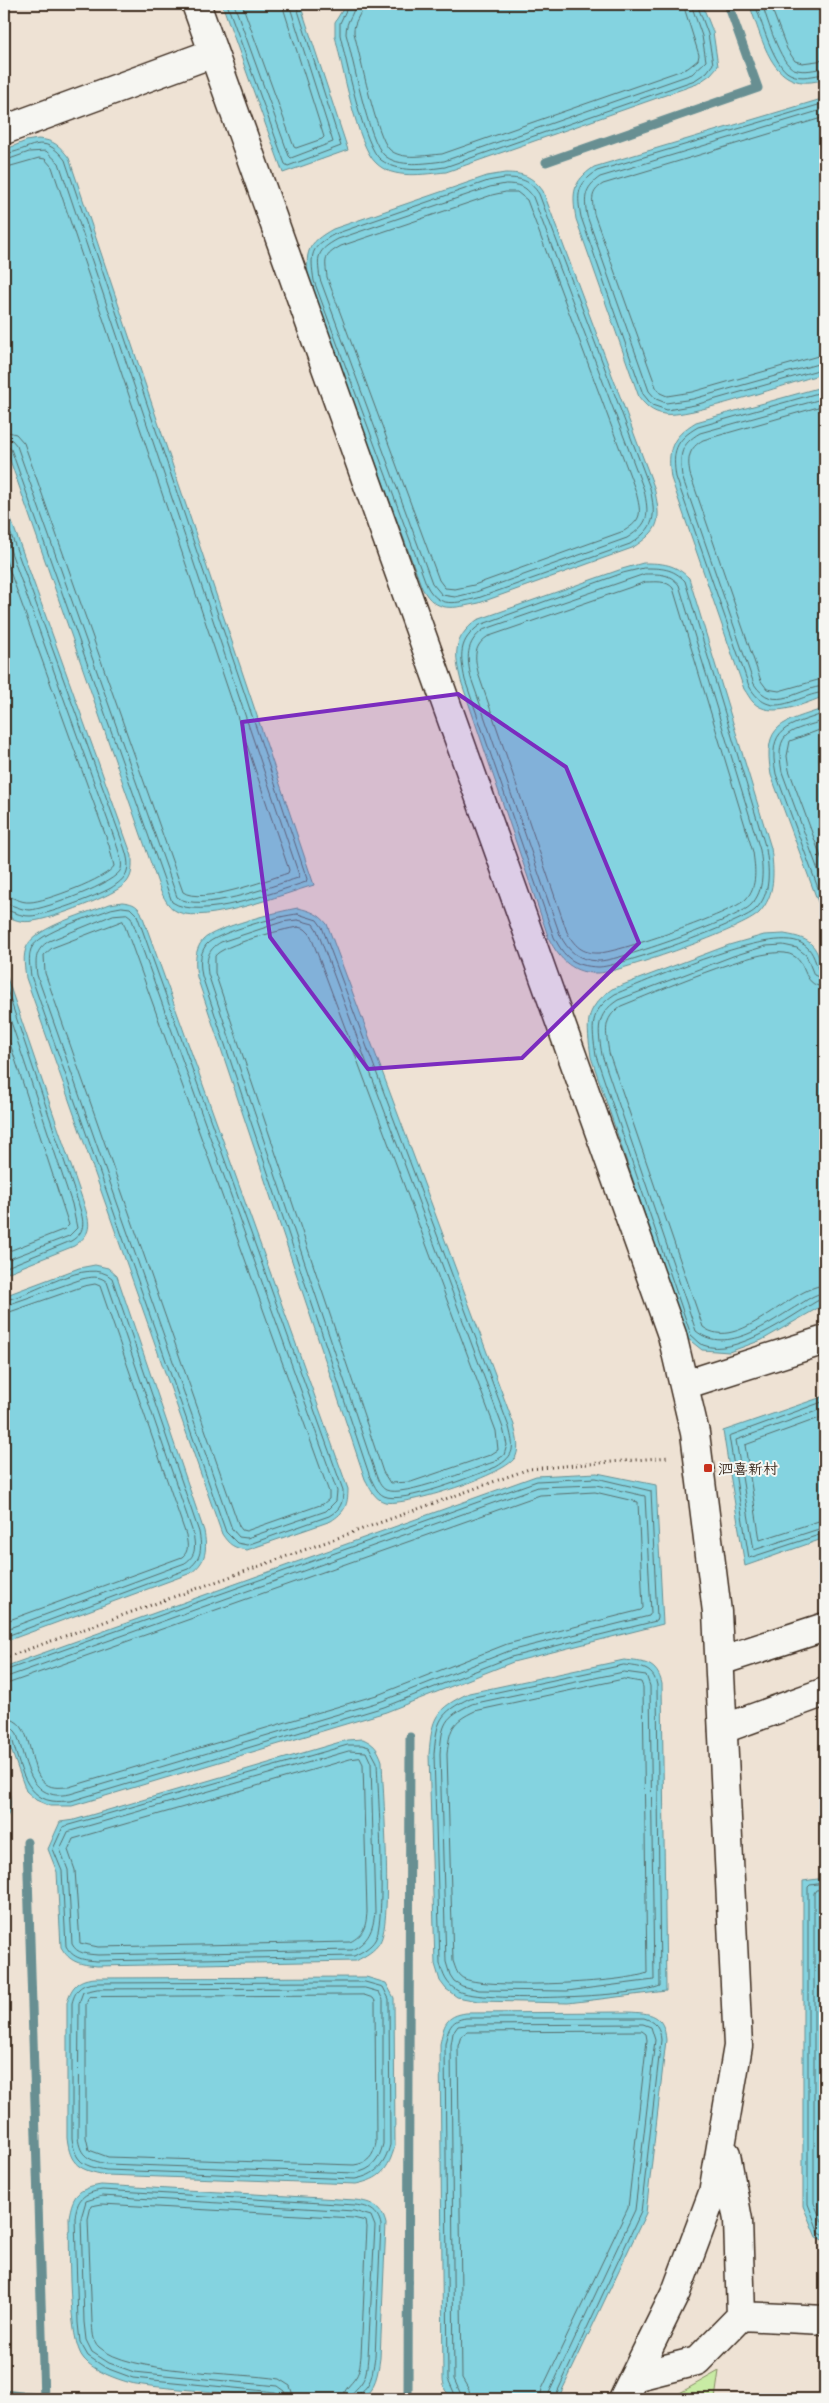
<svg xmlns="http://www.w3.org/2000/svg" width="829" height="2403" font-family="'Patrick Hand','LXGW WenKai TC',sans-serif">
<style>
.green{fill:#c8eba4;stroke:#828a61}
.water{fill:#84d3e0;stroke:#678f92}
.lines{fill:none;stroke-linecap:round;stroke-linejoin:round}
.shore{stroke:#586e6c;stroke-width:1}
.stream{stroke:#678f92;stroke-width:9}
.minor-casing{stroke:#3b2a1e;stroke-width:31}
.major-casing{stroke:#3b2a1e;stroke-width:31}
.path{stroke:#3b2a1e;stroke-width:3;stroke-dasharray:1 4;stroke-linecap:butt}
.minor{stroke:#f6f6f2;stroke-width:28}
.major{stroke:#f6f6f2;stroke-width:28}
.marked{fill:#7b2cbf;fill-opacity:0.2;stroke:#7b2cbf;stroke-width:4;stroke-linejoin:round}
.poi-dot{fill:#c8321e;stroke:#f6f6f2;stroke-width:2}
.labels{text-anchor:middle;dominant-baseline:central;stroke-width:4;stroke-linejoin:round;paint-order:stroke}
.poi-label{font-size:15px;fill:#3b2a1e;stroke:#f6f6f2;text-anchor:start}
</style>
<rect width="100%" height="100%" fill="#eee2d4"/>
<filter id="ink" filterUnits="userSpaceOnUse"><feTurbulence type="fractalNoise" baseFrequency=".02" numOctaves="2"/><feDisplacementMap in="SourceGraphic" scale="10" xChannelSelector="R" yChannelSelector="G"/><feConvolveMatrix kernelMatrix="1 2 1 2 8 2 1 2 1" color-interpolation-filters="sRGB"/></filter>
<g filter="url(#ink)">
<path class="green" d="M719,2371L715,2399H669Z"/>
<path class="water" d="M222,4H300L348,150L283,173Z
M346,4H702L713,32L718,66L710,75L697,84L446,172C424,174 393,180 376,163C357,146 342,63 335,36V22Z
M749,4H825V79C772,96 764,42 749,4Z
M825,98V373C797,381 685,419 664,414C652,412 646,406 639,397L576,219C572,193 572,182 594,167Z
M38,139C54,140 60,146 69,158L314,885C284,894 205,924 178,912C169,908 166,901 161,892L4,443V150L26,141Z
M505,173C523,173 532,176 543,191L654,487C661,520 662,529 632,548L479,603C454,608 436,614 422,588L309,282C305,252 306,244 333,229L487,176Z
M825,386V696C806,703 770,720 753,702C750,699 747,693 744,689L671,478C667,450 671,437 696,422Z
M4,500L132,856C132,866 133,874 127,882C117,895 51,919 33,921C22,923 13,920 4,914Z
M643,563C663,563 675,564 689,578L771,848C774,871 776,895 759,913C746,928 621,972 599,973C573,974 560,960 549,939L461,681C454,654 453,638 477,620L622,569Z
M825,708V921L771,775C762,722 783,723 825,708Z
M122,902C131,903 136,904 141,912L348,1489C348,1505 345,1512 331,1521L247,1550C234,1548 229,1545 222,1534L26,978C25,968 22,956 27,946C36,927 90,912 110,904Z
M298,908C311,911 319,914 327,924L514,1425C516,1435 520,1446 516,1456C509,1474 405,1507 385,1502C374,1499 370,1488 365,1479L197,977C195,964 194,950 203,940C215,927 280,911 298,908Z
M784,934C815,939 815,946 825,974V1304L762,1340L729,1352L702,1350L687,1338L591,1057C587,1024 583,1010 612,989L729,945L764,935Z
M4,969L83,1201C89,1221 95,1232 74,1246L4,1274Z
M95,1265L108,1268L117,1276L204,1531C207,1549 207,1561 191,1573L4,1642V1296L79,1268Z
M825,1396V1538L745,1566L723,1431Z
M597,1473L656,1485L663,1624L513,1662L386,1712L72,1806H50L36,1800L26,1791L4,1730V1667L536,1476Z
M624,1660C644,1662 657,1662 662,1684L666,1991L568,2003L478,2001L457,1997L446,1989L440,1981L435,1964L429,1754C432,1717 435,1709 469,1693Z
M363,1739C374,1744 378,1749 382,1761C383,1794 393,1920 380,1942C375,1951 365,1956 356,1961L97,1966C80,1964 70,1963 61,1947L57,1872L48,1849L60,1822L74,1820L347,1740Z
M4,1772C8,1787 16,1808 4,1821Z
M825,1878V2241L816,2237L803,2206V1881Z
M366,1977L386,1983L394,1998L395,2146C388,2170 381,2179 356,2184L106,2175C80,2170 70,2166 67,2138V2002C72,1985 79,1979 96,1978Z
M628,2012C651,2013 664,2014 666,2040L646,2213L558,2399H453L445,2390L443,2380L440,2044C444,2025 445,2016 466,2013Z
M4,2026L7,2084L4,2088Z
M101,2185L355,2200C373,2202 382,2207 386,2224L380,2358C378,2373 376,2389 362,2398C351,2403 154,2389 131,2383C116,2379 94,2371 84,2359C67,2341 70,2246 69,2217C73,2194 78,2189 101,2185Z
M4,2223L7,2323L4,2335Z"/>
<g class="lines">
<path class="shore" d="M227,4L285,164L288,166L341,146L296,4
M234,4L289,156L291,158L333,142L289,4
M242,4L294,147L296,148L322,139L324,137L282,4
M349,4L340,23V35C346,59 364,148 381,160C399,173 424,170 445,167L695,80L707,72L713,64L708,34L697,4
M355,4C354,16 346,19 346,34C353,58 368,140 384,155C398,168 426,163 444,161L692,74L706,61L702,36L691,4
M363,4C362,15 353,21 354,33C360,55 376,135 389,149C401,161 427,155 442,154L688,68L698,60L699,55L683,4
M755,4C761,20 774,67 790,74C801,80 814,75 825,74
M762,4C767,18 780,64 794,69C805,73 815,69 825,68
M770,4L787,49L795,61L802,63L825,60
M825,103L597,171C576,185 577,195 581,217L643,394L652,405L667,410L695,405L825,368
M825,109L600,177C584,188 584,198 587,216L649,391L656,399L666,403L693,399L825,362
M825,117L603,184C590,192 592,200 594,214L656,387L660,393L667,396L692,392L825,354
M4,154C31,151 42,130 65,160L307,879L306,882C274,892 200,921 172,902L11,449L4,444
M4,161L29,152L46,151L59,163L299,875L298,878C271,886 199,914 177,897L17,446L12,440L4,438
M4,168L39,158L45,159L52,167L289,870L288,873C267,880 200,905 183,892L24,443L16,434L4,431
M505,178C521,178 530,180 539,194L650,488C656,517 656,527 630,544L478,598C456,603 439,609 427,586L314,281C310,254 310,247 335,234L488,181Z
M506,184C519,184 526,186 533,197L644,490C649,515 650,523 627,538L476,592L455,597L442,595L432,583L320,279C317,256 316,251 338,239L490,187Z
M506,192H517L527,200L636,492C641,513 643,519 624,531L474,585L455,589L445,588L439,580L327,277C325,259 323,256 341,246L492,195Z
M825,391L698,427C675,440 672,452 676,477L749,686C771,723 795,695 825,692
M825,398L700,433C681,444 679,454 682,476L754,684C774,715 799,687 825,686
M825,405L703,440C689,448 687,458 690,474L761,681L767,689L779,691L825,678
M4,515L122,841C125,850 130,862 127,871C125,879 117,884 111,888C97,896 45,916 30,916C19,916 13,911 4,910
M4,533L116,843C118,850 123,861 121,869C117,883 45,909 30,910C20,910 13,904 4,904
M4,555L109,845L114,866C108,878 44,902 30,902C20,903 13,896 4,896
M644,568C661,568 673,568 685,581L766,849C769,869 772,894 755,910C741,923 617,968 598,967C573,966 564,957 554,937L465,680C460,655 458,641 480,625L623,573Z
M645,574C659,574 670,573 679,585L760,850C763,869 765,890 751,905C738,919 617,962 598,961C578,960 568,951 560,935L471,678C467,658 465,643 483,630Z
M646,582C656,582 666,580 673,588L753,852C755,868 758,886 746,899C733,913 620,952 599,953C582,954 574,945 567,932L479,676C475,660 472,647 487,637Z
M825,713C787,727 767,726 776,774L825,907
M825,720C791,732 774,729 782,772L825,889
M825,728L790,741L787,756L789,770L825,868
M122,907L130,908L137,915L343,1490C343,1503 341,1509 329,1516L247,1545L237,1543L226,1532L31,976C30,968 28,958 31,949C38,932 94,916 111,909Z
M127,914L131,917L337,1491L336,1501L326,1511L247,1538L239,1537L232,1529L37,975C35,959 35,950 49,941L113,915Z
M298,914L317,920L322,927L509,1427C514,1448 516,1455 496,1467C475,1475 402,1505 384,1496C376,1492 374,1484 370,1477L202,976C200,965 199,955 206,945C215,933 281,915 298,914Z
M298,920L313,924L317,930L503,1428L507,1445L504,1455L494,1462C474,1468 403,1498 386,1490C380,1487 378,1480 376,1475L208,974C206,959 207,950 221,942L282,922Z
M123,921L329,1492V1499L323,1504L246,1531L242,1530L239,1526L45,973L44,955L52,948Z
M298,927L305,929L310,934L496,1431L498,1450L490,1455L411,1482L390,1483L383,1472L215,973V956C222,945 283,929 298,927Z
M825,973L819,971C814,959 813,949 801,943C770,926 650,980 615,994C588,1012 592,1027 596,1056L691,1335C695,1338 699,1343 703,1345C734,1358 792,1316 817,1301L825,1299
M825,980L814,975L806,955L797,948L783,945L766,946L733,956L618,1000C595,1015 598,1030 602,1055L696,1331C727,1356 770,1322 797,1306C806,1301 815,1293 825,1293
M4,981L78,1202C83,1219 88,1231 71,1241L4,1268
M825,987C798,986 811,957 785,953C755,948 654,993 621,1006C602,1019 606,1032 609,1053L703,1327C738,1354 790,1287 825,1285
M4,1001L72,1204L77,1228L69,1236L4,1261
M4,1025L69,1225L65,1229L4,1253
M4,1300C33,1297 87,1255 112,1278L199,1532C202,1548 202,1559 188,1569L4,1637
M4,1306L82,1279C91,1277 99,1275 107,1282L193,1533C195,1546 197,1555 185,1563L4,1630
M4,1314L84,1286L95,1284L100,1286L186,1535C187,1543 190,1551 182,1557L4,1622
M825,1401L729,1436L749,1558L825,1533
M825,1408L736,1440L754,1550L825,1527
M825,1416L745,1445L760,1540L825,1519
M624,1665C640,1667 653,1667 657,1685L660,1986C636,1997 480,2003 458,1991C446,1984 443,1975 440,1963L434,1754C437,1720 439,1713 470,1698Z
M4,1671L537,1481L596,1478L651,1491L657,1618L656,1621L511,1657L384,1707L71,1801C65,1801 58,1802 52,1801C23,1797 18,1757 11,1735L4,1732
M624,1672L646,1675L650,1686L654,1980L567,1991L479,1990L462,1986L454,1981L450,1975L446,1962L440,1754C442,1723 444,1717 472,1704Z
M4,1678L538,1487L596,1485L645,1496L651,1613L649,1616L509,1651L382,1701L70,1794C64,1795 57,1796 51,1794C27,1788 24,1752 16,1732L11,1727L4,1725
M624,1679L641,1682L643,1687L647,1973C624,1983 488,1989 465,1979C457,1976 456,1969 453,1961L447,1754C450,1729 451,1722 475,1711Z
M4,1685L540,1495L595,1492L638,1502L643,1608L641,1610L507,1644L380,1694L69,1787C61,1787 53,1789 46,1784C25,1770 37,1719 4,1718
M348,1745H362L369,1747L377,1762C378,1792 387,1921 375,1940C371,1947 362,1952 354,1956L97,1961C84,1960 73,1959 66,1946L62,1871L53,1849L63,1827Z
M349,1751L366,1752L371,1763L375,1912C373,1930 369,1941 352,1950L98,1955C87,1954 77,1954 72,1944L68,1870L60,1849L68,1832Z
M360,1758L363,1764L367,1912C366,1926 364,1935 350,1942L98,1947L80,1943L75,1870L68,1850L73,1839L350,1759Z
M825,1883L810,1885L808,1887V2204L819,2233L825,2236
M825,1889L816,1890L814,1893V2203L825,2229
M825,1897L822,1899V2201L825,2210
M365,1982L383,1987L389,1999L390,2145C385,2165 376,2175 355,2179L106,2170C84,2166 75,2163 72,2138V2003C76,1988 82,1984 96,1983Z
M365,1988L379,1992L383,2000V2144C379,2161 372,2170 355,2173L107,2164C89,2160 80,2157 78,2137L79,2003L83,1992L97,1989Z
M364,1995L373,1998L375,2001L376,2143C373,2157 368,2163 354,2165L108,2157L89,2150L86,2137V2004L89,1997Z
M280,2399L279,2394L275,2392L133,2378L106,2368L88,2356L80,2342L78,2323L75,2218C77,2199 83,2193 102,2190L355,2205C369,2207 378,2210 381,2225L375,2357C373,2367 373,2378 367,2386C363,2392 358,2392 357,2399
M286,2399L284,2391L277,2386L134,2372L109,2363L92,2352L86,2340L84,2322L81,2218L86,2201L102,2196L354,2211L371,2216L375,2226L368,2357C367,2365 367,2375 362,2382C358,2389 352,2390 351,2399
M294,2399L290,2386L279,2379C237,2372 128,2374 99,2347C92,2341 93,2330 92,2322L88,2219L91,2206L102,2204L353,2218L366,2221L367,2227L361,2356C360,2363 360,2371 356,2377C350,2386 344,2388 343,2399
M457,2399L448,2379L445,2044C448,2030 450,2020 466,2018H644C656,2022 660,2027 661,2040L641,2212L554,2399
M463,2399L454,2379L451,2045L453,2033L458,2026L467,2025L643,2024L651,2027L655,2040L635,2210L549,2393L548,2399
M471,2399L469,2390L462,2378L458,2046L461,2036L467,2032L642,2031L646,2034L647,2040L628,2208L542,2389L540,2399"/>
<path class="stream" d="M546,162L758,88L728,4
M27,1842L44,2399
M4,2394L47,2399
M408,2399L410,1737"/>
<g class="minor-casing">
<path id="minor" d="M196,4L672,1335L695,1433L717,1612L738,2046L713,2193L676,2292L623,2399
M4,130L213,53
M684,1385L825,1340
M741,2316L825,2320
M634,2377L697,2361L741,2316L738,2220L726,2154"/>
</g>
<g class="major-casing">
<path id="major" d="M720,1661L825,1627
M723,1729L825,1692"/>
</g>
<path class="path" d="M4,1658L529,1469L670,1457"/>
<use href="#minor" class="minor"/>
<use href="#major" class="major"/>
</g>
</g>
<path class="marked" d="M458,694L566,767L639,943L522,1058L368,1069L270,937L242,722Z"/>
<rect class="poi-dot" x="703" y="1463" width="10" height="10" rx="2.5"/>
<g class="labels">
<g class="poi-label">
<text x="718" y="1468">泗喜新村</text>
</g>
</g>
<rect width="829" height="2403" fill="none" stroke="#f6f6f2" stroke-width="20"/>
<rect x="10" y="10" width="809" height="2383" fill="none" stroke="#3b2a1e" stroke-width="2" filter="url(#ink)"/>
</svg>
